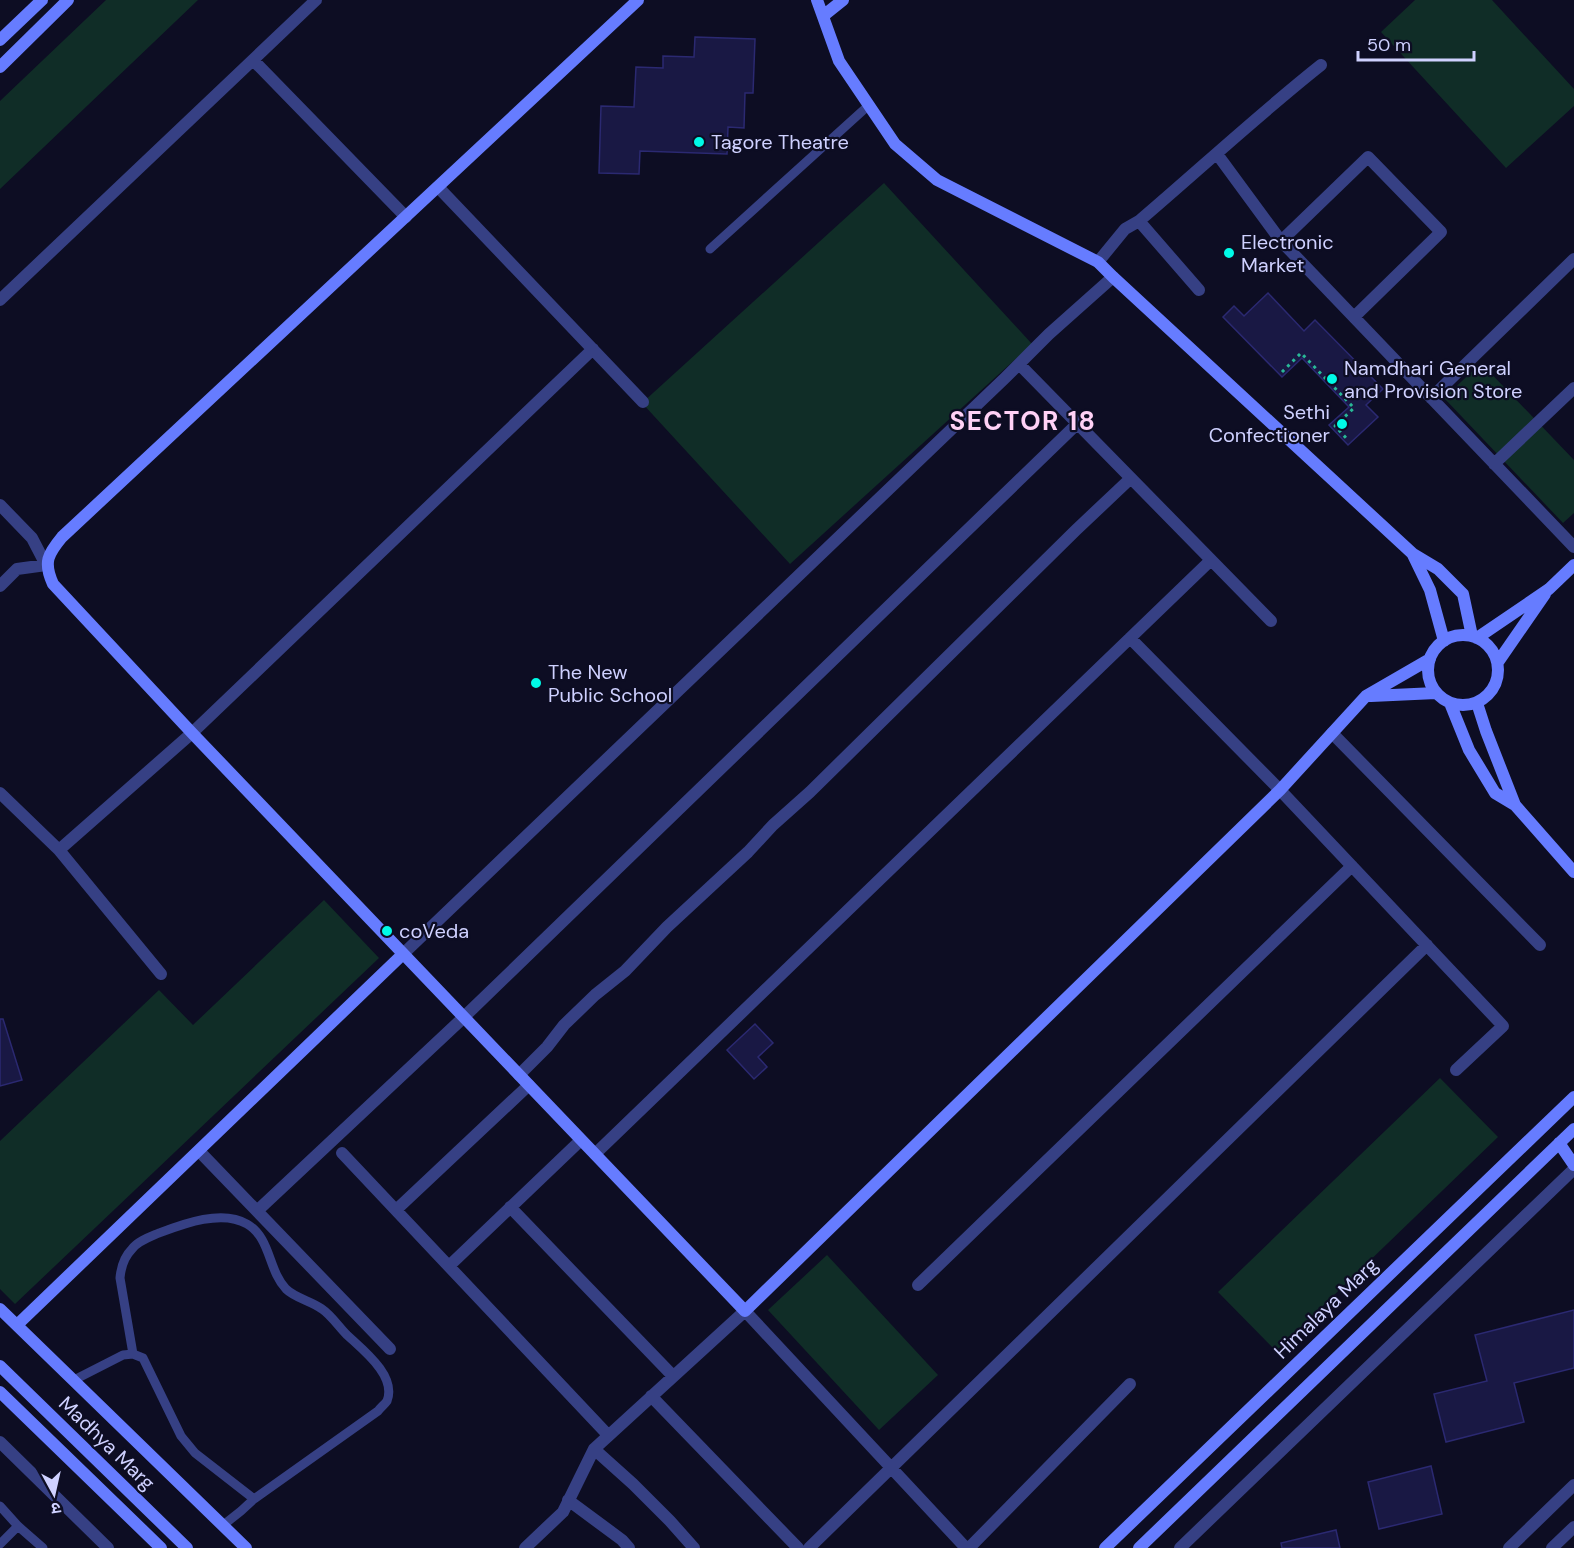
<svg xmlns="http://www.w3.org/2000/svg" width="1574" height="1548" font-family="'DM Sans','Noto Sans Devanagari',sans-serif">
<style>
.green{fill:#102d27}
.building{fill:#191844;stroke:#2b2971;stroke-width:1.5}
.lines{fill:none;stroke-linecap:round;stroke-linejoin:round}
.path{stroke:#29b897;stroke-width:3;stroke-dasharray:3 4.5;stroke-linecap:butt}
.lane{stroke:#364084;stroke-width:9}
.street{stroke:#364084;stroke-width:12}
.secondary{stroke:#667cff;stroke-width:12}
.poi-dot{fill:#00fae7;stroke:#0d0d23;stroke-width:2}
.labels{text-anchor:middle;dominant-baseline:central;stroke-width:4.5;stroke-linejoin:round;paint-order:stroke}
.poi-label{font-size:20px;fill:#cfd1ff;stroke:#0d0d23;text-anchor:start}
.street-label{font-size:20px;fill:#cfd1ff;stroke:#0d0d23}
.district-label{font-size:26px;font-weight:bold;letter-spacing:1.5px;fill:#ffd1f6;stroke:#0d0d23}
</style>
<rect width="100%" height="100%" fill="#0d0d23"/>
<path class="green" d="M106,0H198L0,189V101Z
M1415,0H1492L1574,89V106L1506,168L1381,32Z
M884,183L1032,344L790,564L642,403Z
M1481,363L1574,460V513L1563,523L1444,398Z
M324,900L379,958L15,1304L0,1289V1141L159,990L193,1025Z
M1440,1078L1498,1137L1276,1351L1218,1292Z
M827,1255L938,1375L879,1430L768,1310Z"/>
<path class="building" d="M695,37L755,39L753,93H745L744,128L728,127L727,154L640,151L639,174L599,173L601,106L634,107L636,67L663,68V56L694,57Z
M1268,293L1304,331L1315,320L1383,389L1366,405L1378,417L1348,445L1329,425L1349,407L1302,358L1282,377L1223,317L1234,306L1244,316Z
M0,1019H3L22,1080L0,1086Z
M755,1024L773,1043L758,1057L767,1067L754,1079L727,1050Z
M1574,1310V1368L1514,1383L1524,1422L1446,1442L1434,1394L1487,1381L1475,1335Z
M1431,1466L1442,1514L1379,1529L1368,1482Z
M1336,1530L1340,1548H1282L1281,1543Z"/>
<g class="lines">
<path class="path" d="M1282,372L1301,353L1354,408L1335,426L1347,439"/>
<path class="lane" d="M710,249L869,105
M133,1354L120,1278C121,1267 124,1257 132,1249C138,1241 150,1237 159,1233C183,1224 222,1209 247,1224C271,1238 268,1270 286,1289C295,1298 311,1301 322,1309C331,1315 339,1327 347,1335C363,1350 397,1376 387,1401C385,1404 380,1408 378,1411L254,1499L241,1511L222,1526
M74,1380L123,1355L133,1354L143,1358L181,1436L195,1453L254,1499
M0,1506L18,1526L43,1548
M0,1544L18,1526"/>
<path class="street" d="M253,60L406,217
M1217,154L1281,241L1574,547
M438,187L643,402
M1139,221L1199,290
M1281,241L1368,157L1441,232L1354,317
M1098,262L1125,229L1139,221C1200,169 1258,115 1321,65
M0,300L316,0
M1019,364L1271,621
M1431,398L1574,259
M1494,464L1574,388
M0,505L32,538L46,565L17,569L0,586
M1130,638L1280,790L1503,1026L1456,1070
M1332,733L1540,945
M0,793L59,850L161,974
M59,850L192,733L593,349
M403,954L1005,378L1049,334L1113,277
M519,1075L547,1047L564,1025L595,995L625,971L667,927L748,852L773,825L810,792L1076,530L1131,478
M199,1151L390,1349
M342,1153L608,1435
M595,1154L1211,560
M510,1207L673,1376
M396,1210L529,1085
M257,1211L464,1017L1077,424
M449,1266L581,1140
M918,1285L1352,866
M651,1396L798,1548
M0,1442L108,1548
M594,1449L633,1484L670,1521L694,1548
M568,1500L622,1540L629,1548
M525,1548L563,1512L594,1449L745,1311L966,1548
M809,1548L1427,945
M969,1548L1130,1384
M1180,1548L1574,1169
M1509,1548L1574,1485
M1552,1548L1574,1527"/>
<path class="secondary" d="M638,0L62,537C48,554 43,562 53,584L192,733L745,1311L1280,790L1366,696L1430,659
M817,0L839,61L895,144L937,180L1098,262L1113,277L1413,554L1438,569L1463,594L1472,636
M823,16L843,0
M0,40L42,0
M0,67L68,0
M1413,555L1430,590L1444,641
M1428 670a35 35 0 1 1 70 0a35 35 0 1 1-70 0Z
M1477,638L1549,589L1574,565
M1498,662L1545,594
M1371,696L1436,693
M1450,703L1469,750L1495,793L1515,805L1574,872
M1477,703L1486,731L1515,805
M1559,1143L1574,1165
M0,1309L246,1548
M17,1325L403,954
M0,1366L187,1548
M0,1392L161,1548
M1105,1548L1574,1097
M1139,1548L1574,1129"/>
</g>
<g class="poi-dot">
<circle cx="699" cy="142" r="6"/>
<circle cx="1229" cy="253" r="6"/>
<circle cx="1332" cy="379" r="6"/>
<circle cx="1342" cy="424" r="6"/>
<circle cx="536" cy="683" r="6"/>
<circle cx="387" cy="931" r="6"/>
</g>
<g class="labels">
<g class="poi-label">
<text x="711" y="142">Tagore Theatre</text>
<text x="1241" y="242">Electronic<tspan x="1241" dy="23">Market</tspan></text>
<text x="1344" y="368">Namdhari General<tspan x="1344" dy="23">and Provision Store</tspan></text>
<text x="1330" y="412" text-anchor="end">Sethi<tspan x="1330" dy="23">Confectioner</tspan></text>
<text x="548" y="672">The New<tspan x="548" dy="23">Public School</tspan></text>
<text x="399" y="931">coVeda</text>
</g>
<g class="street-label">
<text transform="translate(1326 1308) rotate(-44)">Himalaya Marg</text>
<text transform="translate(107 1443) rotate(44)">Madhya Marg</text>
</g>
<g class="district-label">
<text x="1023" y="421">SECTOR 18</text>
</g>
</g>
<g transform="translate(54 1494) rotate(172)" stroke="#0d0d23" stroke-width="4.5" paint-order="stroke">
<path d="M0-4.5L10 22L0 15L-10 22Z" fill="#cfd1ff"/>
<text y="-9" font-size="16" font-weight="bold" text-anchor="middle" fill="#cfd1ff">उ</text>
</g>
<path d="M1358 51v9h116v-9" fill="none" stroke="#cfd1ff" stroke-width="3"/>
<text x="1367" y="51" font-size="18" fill="#cfd1ff" stroke="#0d0d23" stroke-width="4.5" paint-order="stroke">50 m</text>
</svg>
